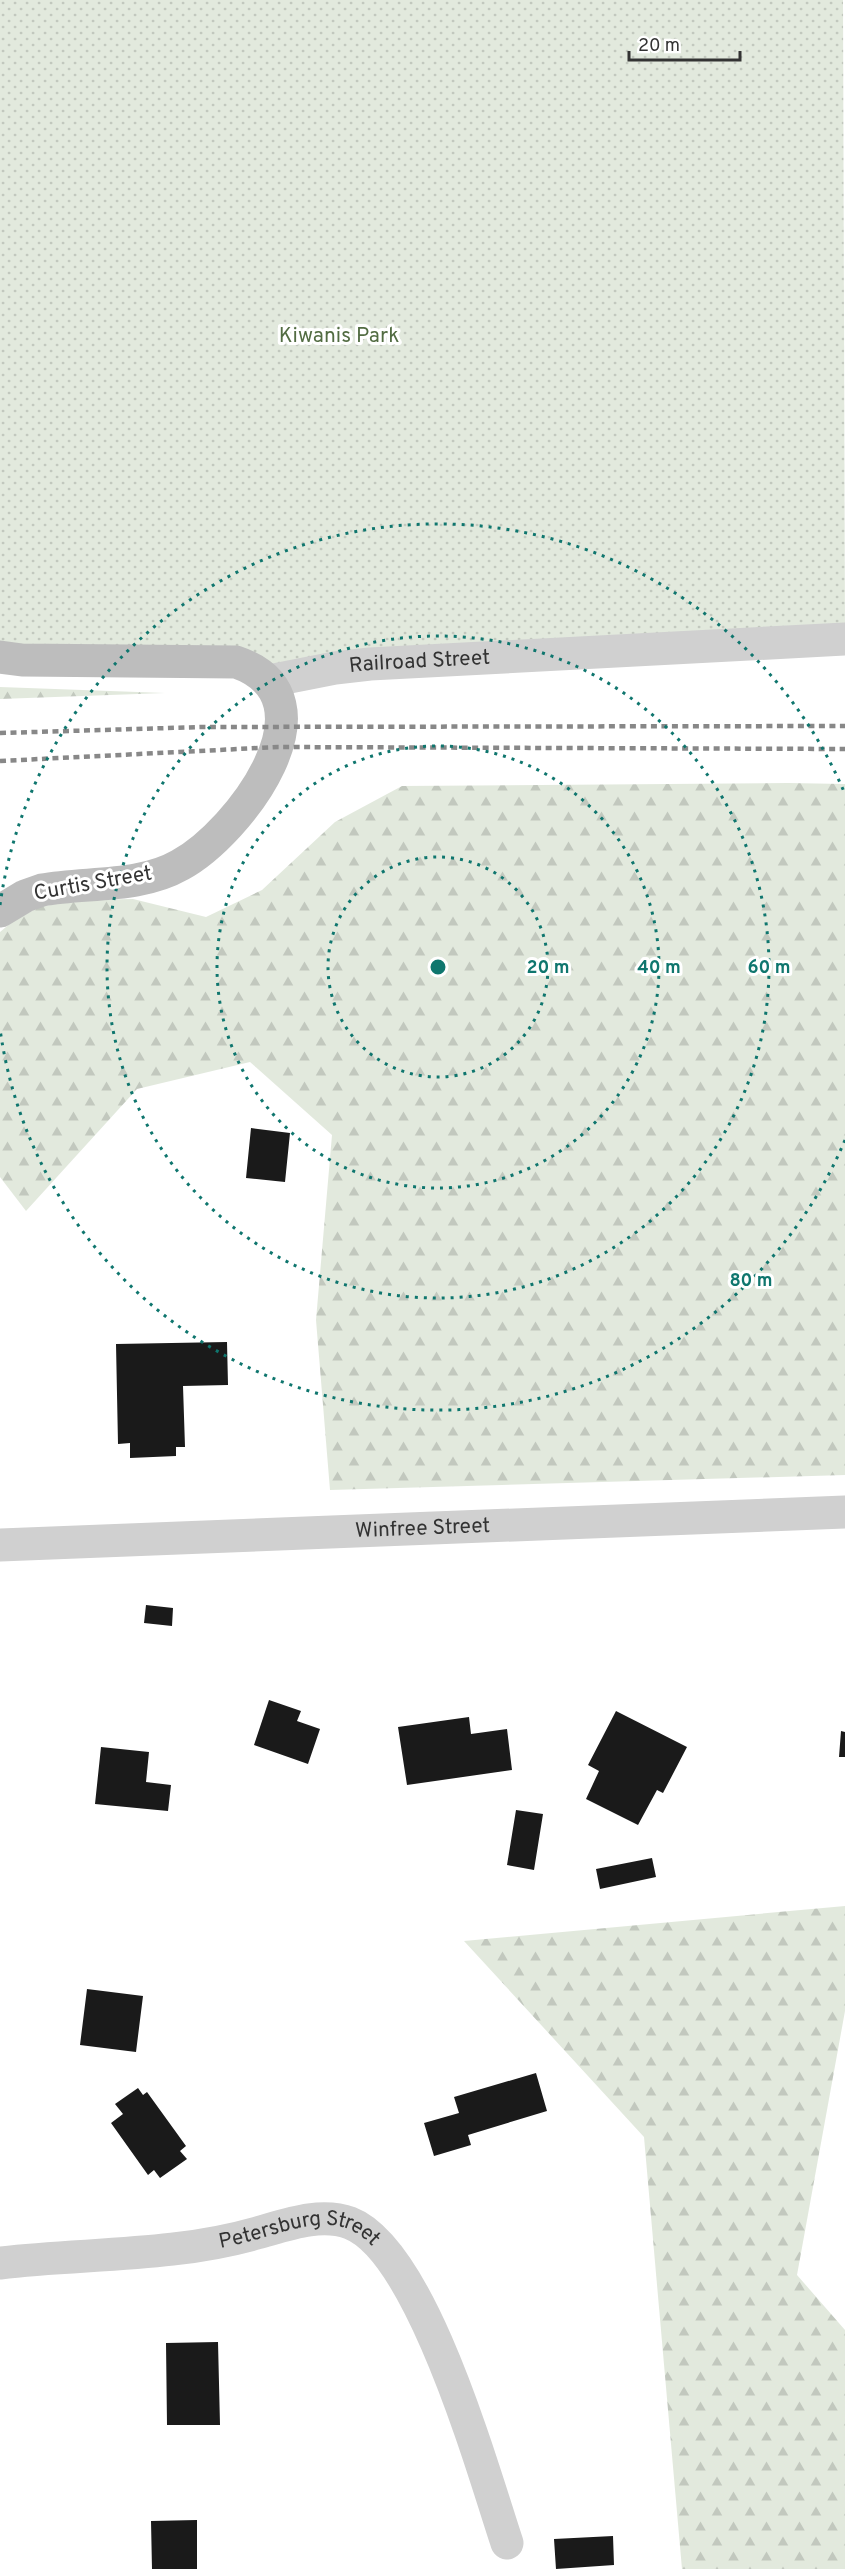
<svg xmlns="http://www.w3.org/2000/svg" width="845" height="2569" font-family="Overpass,sans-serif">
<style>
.grass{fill:url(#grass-dots)}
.forest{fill:url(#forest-firs)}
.building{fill:#1a1a1a}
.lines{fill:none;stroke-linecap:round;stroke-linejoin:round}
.street{stroke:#d0d0d0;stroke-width:33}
.secondary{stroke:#bdbdbd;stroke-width:33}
.rail{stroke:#888;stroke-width:4.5;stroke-dasharray:6 4.5;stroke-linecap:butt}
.ring{fill:none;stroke:#0f766e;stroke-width:3;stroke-dasharray:3 6}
.labels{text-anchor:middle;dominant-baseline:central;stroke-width:6;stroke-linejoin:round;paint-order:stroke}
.park-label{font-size:21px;fill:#526c42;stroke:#fff}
.street-label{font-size:21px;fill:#333;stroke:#fff}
.centre{fill:#0f766e;stroke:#fff;stroke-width:3}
.ring-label{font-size:18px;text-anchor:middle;font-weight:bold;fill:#0f766e;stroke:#fff;stroke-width:6;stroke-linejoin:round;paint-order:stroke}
</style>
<defs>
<pattern id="grass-dots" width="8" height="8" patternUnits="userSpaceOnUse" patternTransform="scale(1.5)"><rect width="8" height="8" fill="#e2e9dd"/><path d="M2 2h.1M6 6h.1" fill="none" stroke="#c2c8be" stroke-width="1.8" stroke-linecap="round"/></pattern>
<pattern id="forest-firs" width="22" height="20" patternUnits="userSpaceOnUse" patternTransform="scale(1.5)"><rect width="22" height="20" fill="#e2e9dd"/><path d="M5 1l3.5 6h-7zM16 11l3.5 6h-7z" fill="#c2c8be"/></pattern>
</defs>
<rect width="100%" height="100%" fill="#fff"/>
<path class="grass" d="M0,0H843L845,630L269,681L0,654Z"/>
<path class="forest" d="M0,687L165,693L0,699Z
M788,783L845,784V1475L330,1490L316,1320L332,1135L250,1062L137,1089L26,1211L0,1177V932L12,922L39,907L78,900L133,899L206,917L262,890L335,822L402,786Z
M845,1906V2011L797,2275L845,2330V2569H682L644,2137L464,1941Z"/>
<path class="building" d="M251,1128L290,1133L285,1182L246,1178Z
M227,1342L228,1385L183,1386L185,1447H176V1456L130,1458V1443L118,1444L116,1344Z
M146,1605L173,1608L172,1626L144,1623Z
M269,1700L301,1711L297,1721L320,1729L308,1764L254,1745Z
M616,1711L687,1747L663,1793L657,1790L638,1825L586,1799L599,1771L588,1765Z
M469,1717L471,1734L507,1729L512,1770L407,1785L398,1727Z
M841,1731L845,1732V1757H839Z
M101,1747L149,1752L146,1782L171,1785L168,1811L95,1804Z
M516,1810L543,1814L534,1870L507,1865Z
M652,1858L656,1877L600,1889L596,1869Z
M87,1989L143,1996L136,2052L80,2045Z
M536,2073L547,2111L468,2135L471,2145L434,2156L424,2123L459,2113L454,2097Z
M138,2088L143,2095L147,2092L186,2146L180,2151L187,2159L160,2178L154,2170L148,2175L111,2123L123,2114L115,2104Z
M218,2342L220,2425H167L166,2343Z
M197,2520V2569H152L151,2521Z
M613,2536L614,2565L556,2569L554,2539Z"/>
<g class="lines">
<g class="street">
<path id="s1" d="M269,681L335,668L370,664L845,639"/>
<path id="s2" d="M0,1545L845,1512"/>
<path id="s3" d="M0,2263C86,2253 173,2257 257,2233C286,2225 320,2212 350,2223C422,2251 483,2471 507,2543"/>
</g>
<path class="secondary" d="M0,657L22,660L236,662C341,698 239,833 180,865C140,888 87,882 42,890L25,896L0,911"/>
<path class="rail" d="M0,733L202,727L845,726
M0,761L278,747L845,749"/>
</g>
<g class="ring">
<circle cx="438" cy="967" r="110"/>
<circle cx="438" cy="967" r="221"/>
<circle cx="438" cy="967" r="331"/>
<path d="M845 1140A442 442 0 0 1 0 1029M0 905A442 442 0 0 1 845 794"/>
</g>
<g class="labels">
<g class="park-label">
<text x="339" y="336">Kiwanis Park</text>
</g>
<g class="street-label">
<text stroke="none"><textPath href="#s1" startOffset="152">Railroad Street</textPath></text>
<text transform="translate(93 884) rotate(-10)">Curtis Street</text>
<text stroke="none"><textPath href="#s2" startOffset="423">Winfree Street</textPath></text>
<text stroke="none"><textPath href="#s3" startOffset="304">Petersburg Street</textPath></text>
</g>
</g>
<circle cx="438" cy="967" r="9" class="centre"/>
<g class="ring-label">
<text x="548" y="973">20 m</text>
<text x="659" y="973">40 m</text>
<text x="769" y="973">60 m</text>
<text x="751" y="1286">80 m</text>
</g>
<path d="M629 51v9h111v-9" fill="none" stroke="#333333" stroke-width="3"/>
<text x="638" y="51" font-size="18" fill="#333333" stroke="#ffffff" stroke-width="4.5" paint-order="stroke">20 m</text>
</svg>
